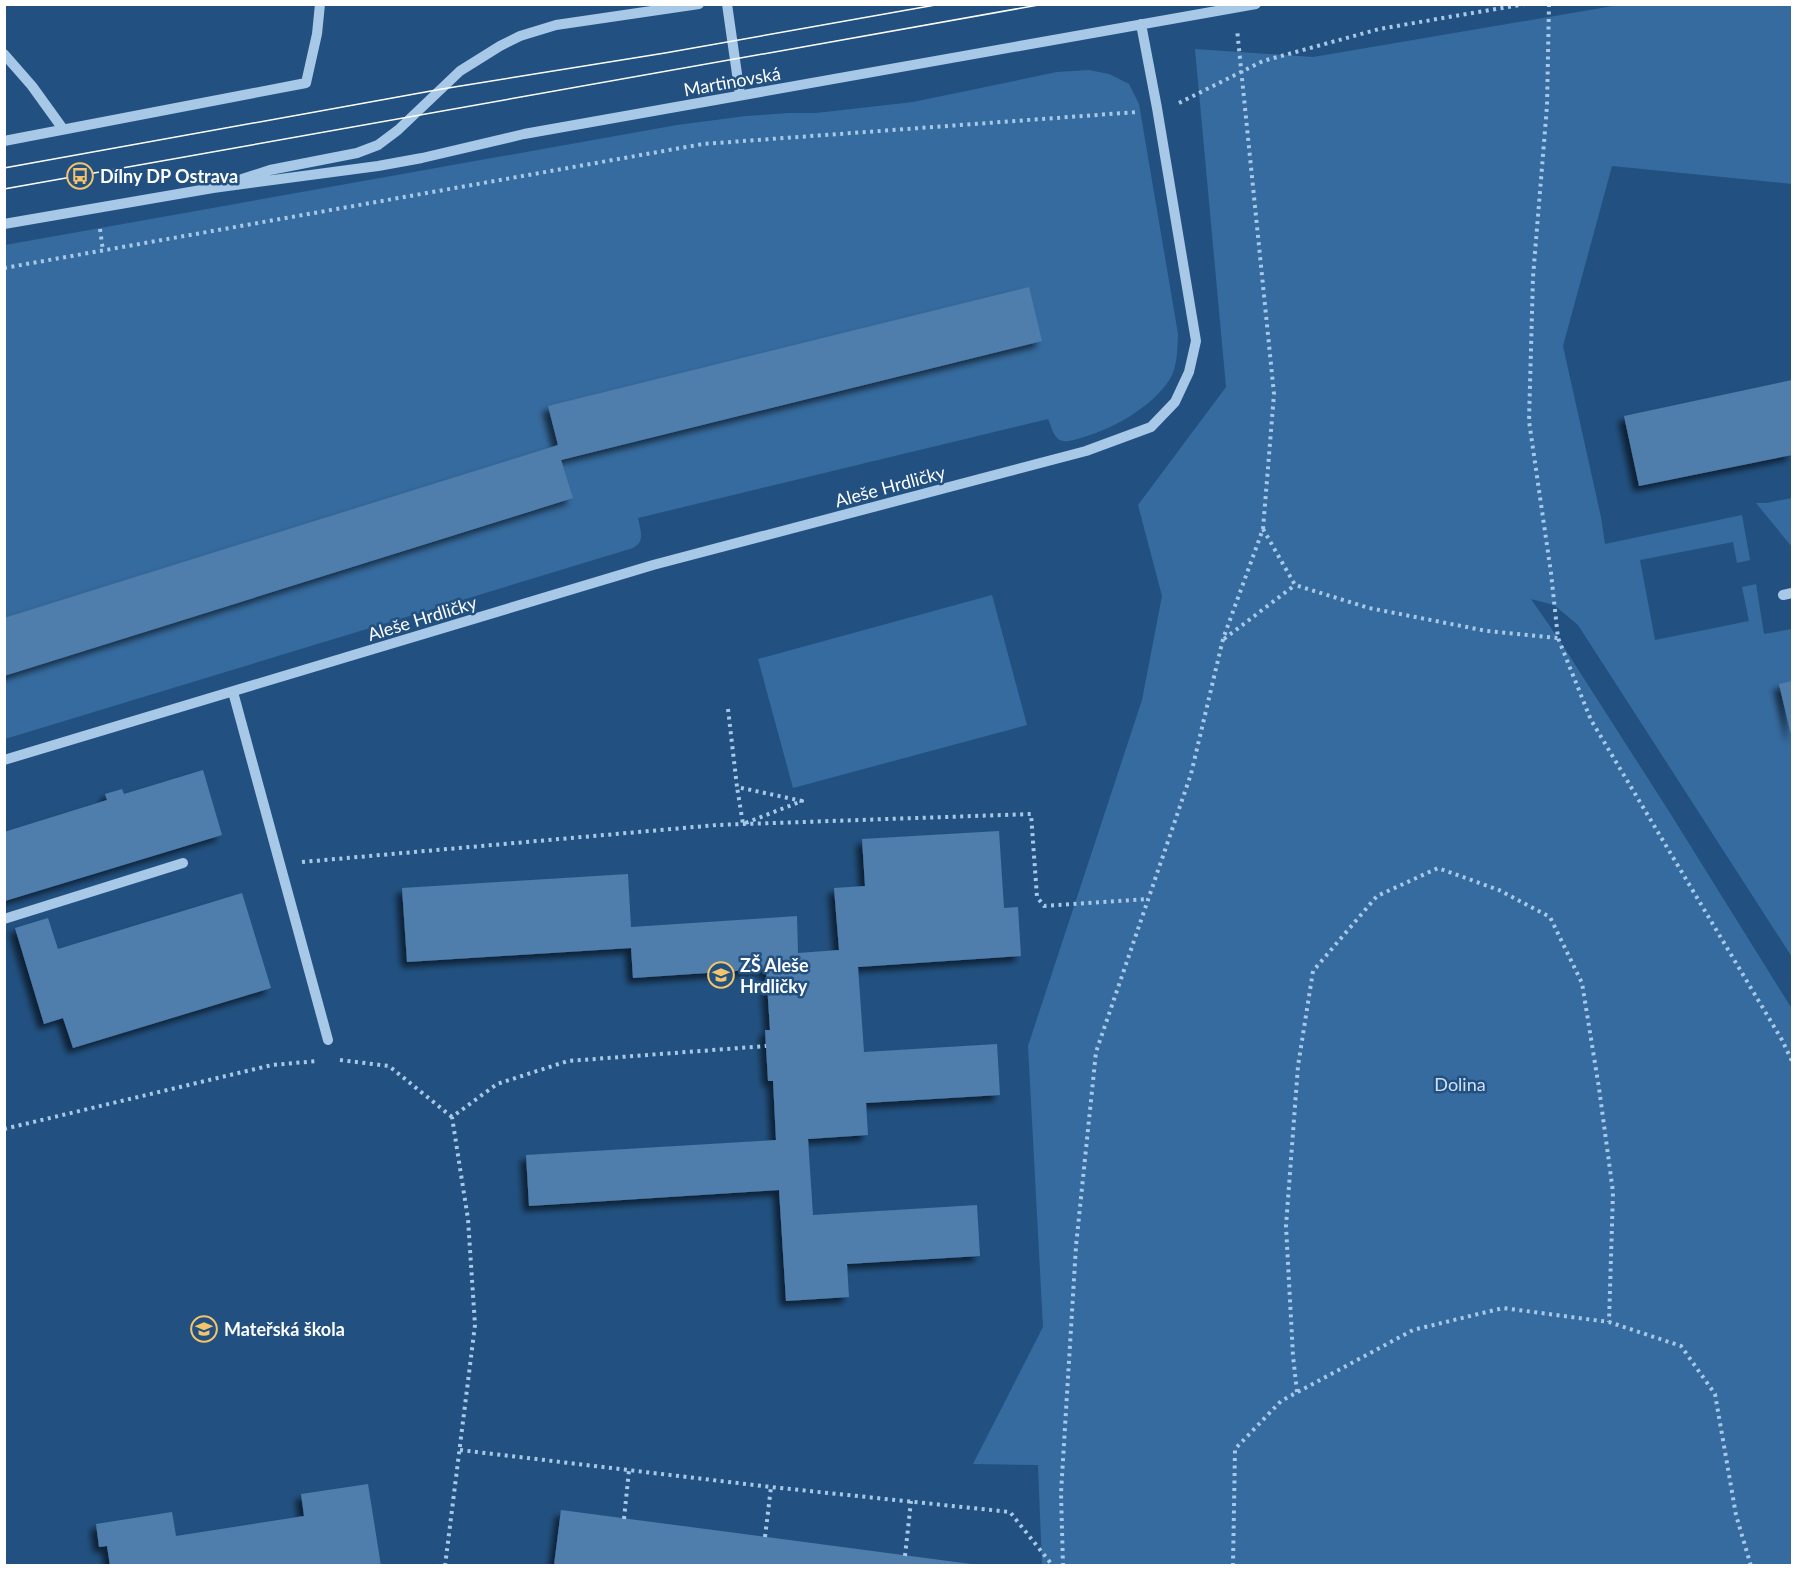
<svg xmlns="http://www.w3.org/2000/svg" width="1797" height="1570" font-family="Lato,sans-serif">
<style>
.green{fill:#366b9f}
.building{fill:#4f7dac;filter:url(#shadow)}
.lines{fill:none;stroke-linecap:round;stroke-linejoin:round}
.path{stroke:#a8c8e7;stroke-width:4;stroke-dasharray:3 4.5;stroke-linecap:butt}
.minor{stroke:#a8c8e7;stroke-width:10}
.tram{stroke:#fff;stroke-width:1.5}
.labels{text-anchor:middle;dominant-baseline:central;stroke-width:5;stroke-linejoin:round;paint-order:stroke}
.street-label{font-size:18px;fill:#fff;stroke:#225181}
.poi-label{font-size:18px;font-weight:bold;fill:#fff;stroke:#225181;text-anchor:start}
.park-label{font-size:18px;fill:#cce1f6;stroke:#225181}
</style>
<defs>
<filter id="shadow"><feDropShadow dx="-5.5" dy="5.5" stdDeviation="3" flood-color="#0009"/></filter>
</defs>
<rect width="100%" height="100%" fill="#225181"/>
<path class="green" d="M1619,5H1792V184L1612,166L1563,346L1601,517L1605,544L1742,515L1750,560L1737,563L1733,542L1640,560L1655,640L1749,621L1742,587L1756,584L1764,634L1792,629V957L1578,625L1554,605L1531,599L1558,638L1670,813L1792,1009V1565H1042L1038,1465L973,1464L1043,1327L1028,1046L1142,700L1162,596L1138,505L1226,387L1195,49L1313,57Z
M1089,70L1109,74L1129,84L1139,104L1178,334C1177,349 1178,365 1170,379C1152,408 1109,431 1077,439C1073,440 1068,442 1063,441C1053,439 1052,427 1048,419L638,518C640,530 646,541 633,548L5,739V245L677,125L746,116L789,113H816L913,102L1057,72Z
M1792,498V547L1756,503H1766Z
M992,595L1027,725L793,788L758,659Z"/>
<path class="building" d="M1029,287L1042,341L561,460L573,498L4,676V618L558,445L548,406Z
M1792,380V455L1639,486L1624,416Z
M1792,681V739L1779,684Z
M203,770L222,835L5,901L4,832L107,800L105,794L122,789L124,794Z
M999,831L1004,908L1018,907L1021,956L858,967L864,1052L997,1044L1000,1095L866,1103L868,1135L808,1139L813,1215L977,1205L980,1256L847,1264L849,1297L786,1301L779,1190L529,1206L526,1155L776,1140L773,1081H768L765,1030H770L766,969L633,978L631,948L407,962L402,888L628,874L631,927L797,916L798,953L839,950L834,888L865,886L862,839Z
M242,893L271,988L73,1048L63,1018L44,1024L15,928L48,918L58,949Z
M368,1484L381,1566H110L107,1546L99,1547L96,1524L172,1512L176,1536L304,1516L301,1494Z
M561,1510L971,1564V1566H558L554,1565Z"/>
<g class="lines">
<path class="path" d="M1549,4L1547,106L1533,277L1529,421L1551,573L1558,638L1591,720L1782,1040L1792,1061
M1179,103L1263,61L1379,29L1525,4
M100,229L103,251
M4,268L703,144L1137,112
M1263,529L1295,585L1369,608L1487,631L1558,638
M1224,639L1295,585
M728,709L737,787L802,801L743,824L737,787
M302,862L717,825L1031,814L1037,897L1044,906L1148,899
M340,1060L389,1066L452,1117
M4,1129L272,1065L317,1061
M1297,1392L1293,1356L1286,1226L1298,1066L1313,971L1377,896L1438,868L1499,890L1550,917L1582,983L1599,1088L1613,1192L1609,1322
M460,1450L771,1487L1010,1512L1053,1566
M624,1519L629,1470
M765,1537L771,1487
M905,1556L911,1501
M445,1566L475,1325L468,1219L452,1117L497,1084L568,1061L766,1046
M1063,1566L1061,1493L1076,1246L1096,1052L1191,774L1223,639L1263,529L1274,394L1237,29
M1233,1566L1235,1449L1281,1401L1413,1330L1503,1308L1609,1322L1681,1346L1715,1394L1736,1515L1751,1566"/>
<path class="minor" d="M727,4L740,95
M4,54L32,86L63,129
M4,141L306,83L317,34L320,4
M242,179L270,170L357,153L378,145L398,130L460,71L500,46L520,36L556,25L699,4
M4,224L213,188L378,166L422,158L524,134L1256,4
M1783,595L1792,593
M233,692L328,1040
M4,760L653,565L1086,451L1151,427L1175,402L1189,372L1196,341L1157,108L1141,24
M4,919L183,863"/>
<path class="tram" d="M4,168L442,89L665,53L941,4
M4,189L1044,4"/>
</g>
<defs>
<g id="bus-ring" transform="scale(1.35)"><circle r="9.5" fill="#225181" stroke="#f3c46b" stroke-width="1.5"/><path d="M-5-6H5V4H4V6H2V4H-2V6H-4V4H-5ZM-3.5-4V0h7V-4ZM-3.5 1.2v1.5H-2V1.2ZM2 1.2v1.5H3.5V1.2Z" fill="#f3c46b"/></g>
<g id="school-ring" transform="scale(1.35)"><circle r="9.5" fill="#225181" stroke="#f3c46b" stroke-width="1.5"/><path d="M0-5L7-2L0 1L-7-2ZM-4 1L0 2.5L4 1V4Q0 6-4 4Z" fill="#f3c46b"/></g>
</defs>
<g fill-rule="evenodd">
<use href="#bus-ring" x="80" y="176"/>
<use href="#school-ring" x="721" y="975"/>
<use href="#school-ring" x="204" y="1329"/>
</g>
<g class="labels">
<g class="street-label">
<text transform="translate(732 81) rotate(-10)">Martinovská</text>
<text transform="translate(890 486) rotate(-15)">Aleše Hrdličky</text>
<text transform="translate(422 618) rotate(-17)">Aleše Hrdličky</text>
</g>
<g class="poi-label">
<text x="100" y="176">Dílny DP Ostrava</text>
<text x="740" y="965">ZŠ Aleše<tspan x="740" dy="21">Hrdličky</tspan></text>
<text x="224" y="1329">Mateřská škola</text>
</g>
<g class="park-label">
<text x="1460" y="1084">Dolina</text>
</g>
</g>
<rect width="1797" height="1570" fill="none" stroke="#ffffff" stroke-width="12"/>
</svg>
